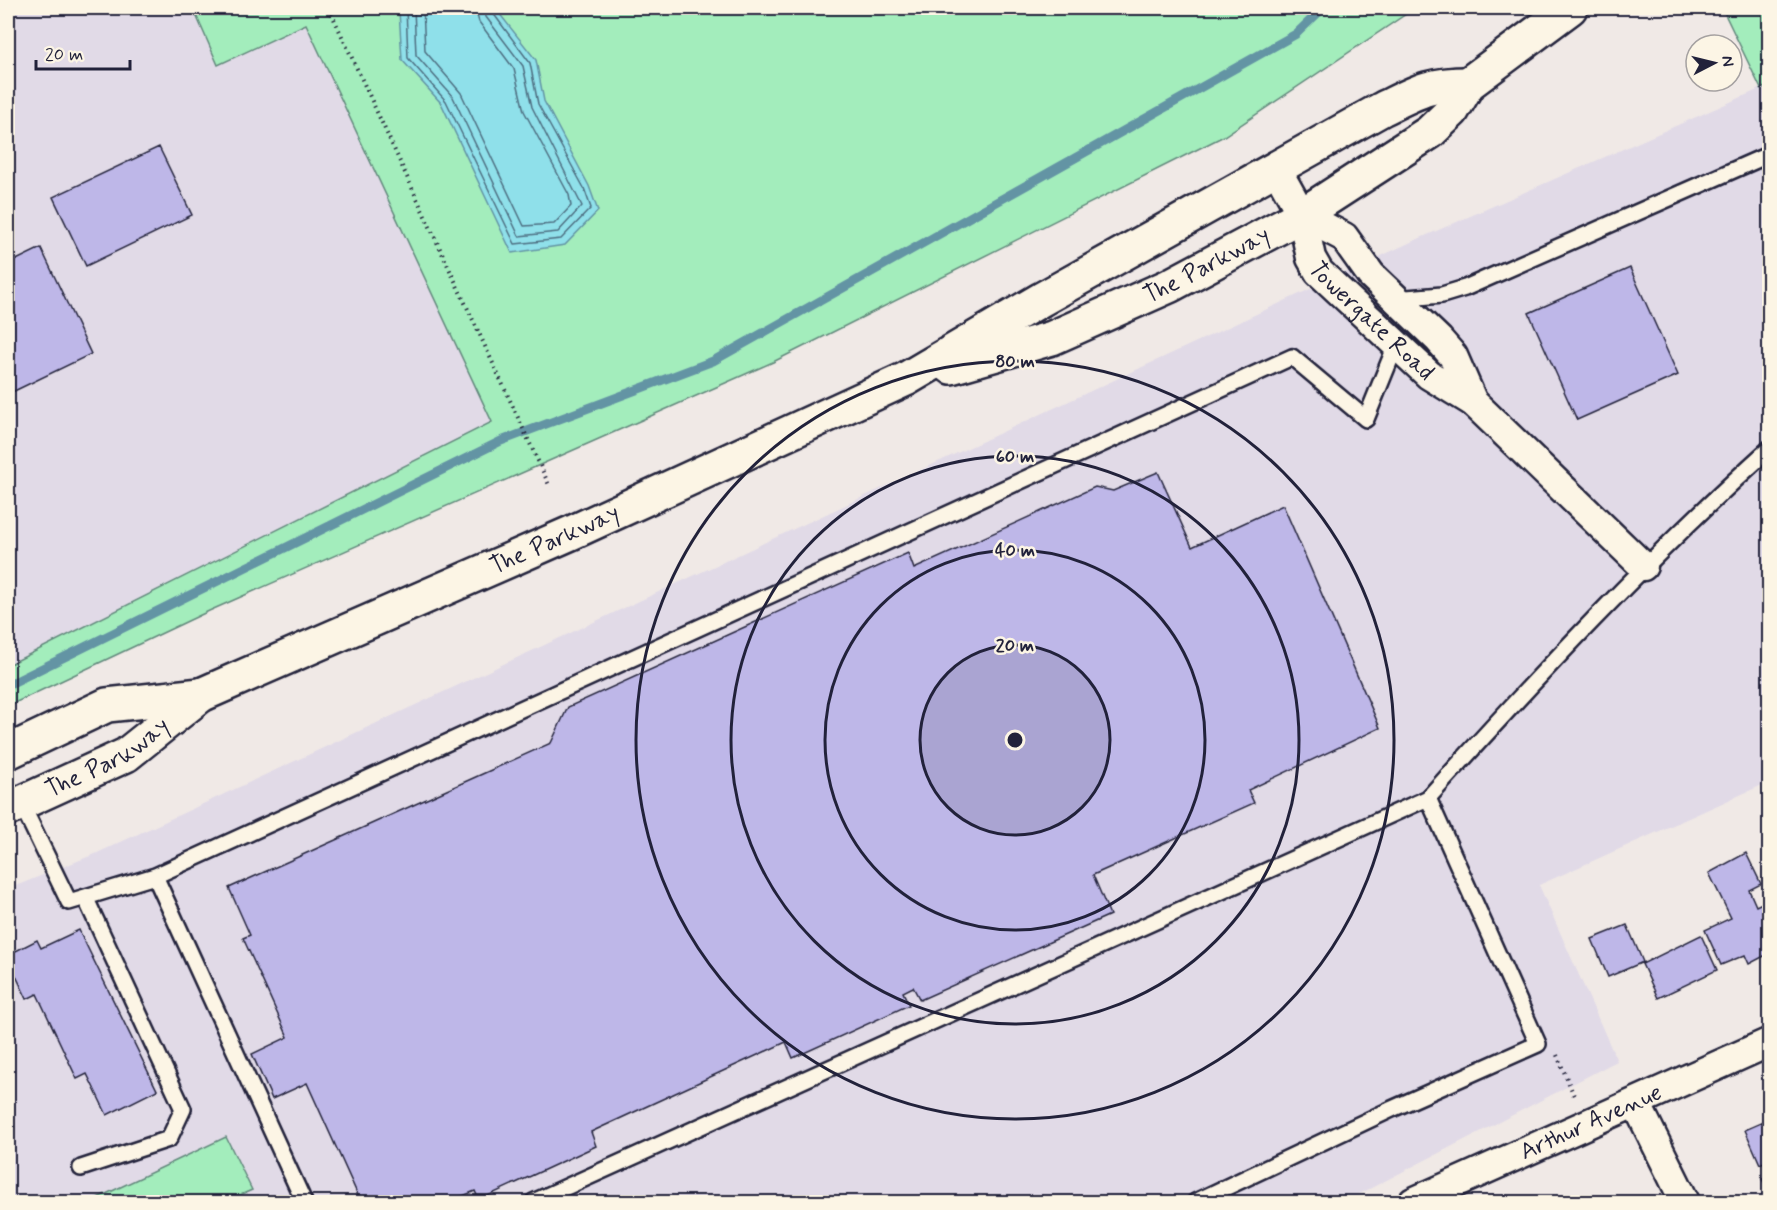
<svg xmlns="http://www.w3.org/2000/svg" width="1777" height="1210" font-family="Mynerve,sans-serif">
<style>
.built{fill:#e1dae7}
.green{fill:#a3edbc;stroke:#62887c;stroke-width:1.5}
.water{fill:#8fe0ea;stroke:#6394a4;stroke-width:1.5}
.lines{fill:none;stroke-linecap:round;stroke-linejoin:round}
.shore{stroke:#4e6e81;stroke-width:1.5}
.stream{stroke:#6394a4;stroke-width:9}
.building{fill:#beb7e8;stroke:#22223b;stroke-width:1.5}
.lane-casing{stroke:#22223b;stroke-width:20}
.street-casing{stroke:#22223b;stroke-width:33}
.secondary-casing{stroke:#22223b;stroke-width:38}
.path{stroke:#22223b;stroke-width:4;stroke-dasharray:1.5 4.5;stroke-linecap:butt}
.lane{stroke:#fcf5e5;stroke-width:15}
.street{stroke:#fcf5e5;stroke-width:28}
.secondary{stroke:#fcf5e5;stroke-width:33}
.ring{fill:none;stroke:#22223b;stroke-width:3}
.labels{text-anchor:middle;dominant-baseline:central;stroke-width:5;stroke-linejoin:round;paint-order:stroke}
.street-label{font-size:24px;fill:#22223b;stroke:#fcf5e5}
.centre{fill:#22223b;stroke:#fcf5e5;stroke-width:3}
.ring-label{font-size:18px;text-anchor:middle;font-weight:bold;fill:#22223b;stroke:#fcf5e5;stroke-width:5;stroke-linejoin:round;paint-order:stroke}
</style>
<rect width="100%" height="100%" fill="#f0e9e6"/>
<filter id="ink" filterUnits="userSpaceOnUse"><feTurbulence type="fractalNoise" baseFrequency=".0167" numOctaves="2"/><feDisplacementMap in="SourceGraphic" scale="12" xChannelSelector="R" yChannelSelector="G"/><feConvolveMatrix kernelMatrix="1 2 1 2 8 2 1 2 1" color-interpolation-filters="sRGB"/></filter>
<g filter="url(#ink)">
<path class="built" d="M8,8H193L218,64L306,24L492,422L8,665Z
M1769,85V782L1539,885L1617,1061L1344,1202H224L252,1190L226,1138L89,1202H8V889L95,854L1409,243Z"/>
<path class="green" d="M193,8H1415L1224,136L773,362L209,611L8,706V665L492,422L306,24L218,65Z
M1722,8H1769V85L1761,89Z
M226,1137L252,1190L224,1202H89Z"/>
<path class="water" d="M407,8H495L536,60L544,101L589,186L598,211L565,245L512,253L441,103L402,60L399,10Z"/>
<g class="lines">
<path class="shore" d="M406,8L408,58L446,101L515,244L561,239L591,208L584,188L538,104L530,63L493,13L492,8
M414,8L416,55L453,97L519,236L558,232L582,206L532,107L523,66L486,17L484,8
M423,8L425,51L461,93L524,226L554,224L571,206L569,195L524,111L514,69L479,22L475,8"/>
<path class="stream" d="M8,685L501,441L713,361L1296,34L1323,8"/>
</g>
<path class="building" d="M159,147L192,215L86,266L53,197Z
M41,248L91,354L8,394V264Z
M1630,268L1678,375L1577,420L1529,313Z
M1158,472L1192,547L1283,505L1380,728L1248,790L1254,803L1093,875L1110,915L920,1000L913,987L903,992L909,1005L793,1058L786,1042L591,1132L596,1146L479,1200L475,1191L448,1202H361L307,1083L272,1099L252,1054L288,1037L243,938L250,935L229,888L551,743L568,707L908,553L914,569L1095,487L1113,491Z
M1746,853L1761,884L1749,890L1756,906L1762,903L1770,920V953L1749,964L1745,955L1721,965L1705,930L1731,918L1709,873Z
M1627,925L1643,962L1608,977L1592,939Z
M79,930L157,1090L107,1115L87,1074L77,1079L37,994L27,999L8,959V955L37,940L41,948Z
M1701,935L1717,970L1658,998L1642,964Z
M1770,1119V1159L1760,1164L1745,1130Z
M1770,1175V1194L1762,1179Z"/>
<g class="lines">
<g class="lane-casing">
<path id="lane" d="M1395,299L1442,295L1465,288L1770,154
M21,803L69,902L155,876L304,1202
M155,876L1292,357L1366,419L1396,345
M81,1168L169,1139L183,1109L85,897
M533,1202L1428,798C1538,676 1647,559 1770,448
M1195,1202L1392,1109L1538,1044L1428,798"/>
</g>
<g class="street-casing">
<g id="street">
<path id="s1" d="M1277,170L1302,215L1311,258L1319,272L1429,375L1473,402L1643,566"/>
<path d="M1302,215L1344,237L1371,275L1439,340L1453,356L1473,402"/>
<path d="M1636,1103L1685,1202"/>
<path id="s2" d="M1413,1202L1770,1042"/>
</g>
</g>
<g class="secondary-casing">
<g id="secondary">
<path id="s3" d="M951,367L1052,338L1169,286L1302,215L1430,132L1452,111L1468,84L1570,8"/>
<path d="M8,752L107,705L201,695"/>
<path id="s4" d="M8,809L126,755L201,695L571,533L906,379L1042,299L1382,109C1417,92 1428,84 1468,84"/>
</g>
</g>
<path class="path" d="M329,8L550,487
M1557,1055L1575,1098"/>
<use href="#lane" class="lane"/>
<use href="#street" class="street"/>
<use href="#secondary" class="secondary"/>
</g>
</g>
<circle cx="1015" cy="740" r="95" fill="#22223b" fill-opacity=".12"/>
<g class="ring">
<circle cx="1015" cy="740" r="95"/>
<circle cx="1015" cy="740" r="190"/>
<circle cx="1015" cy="740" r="284"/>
<circle cx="1015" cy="740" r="379"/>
</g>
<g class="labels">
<g class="street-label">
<text stroke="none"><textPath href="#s3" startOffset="276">The Parkway</textPath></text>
<text stroke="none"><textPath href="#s1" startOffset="183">Towergate Road</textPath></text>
<text stroke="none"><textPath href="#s4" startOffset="612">The Parkway</textPath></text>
<text stroke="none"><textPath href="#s4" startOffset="112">The Parkway</textPath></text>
<text stroke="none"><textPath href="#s2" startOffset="195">Arthur Avenue</textPath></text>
</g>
</g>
<circle cx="1015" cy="740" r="9" class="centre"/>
<g class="ring-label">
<text x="1015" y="367">80 m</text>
<text x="1015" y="462">60 m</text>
<text x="1015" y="556">40 m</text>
<text x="1015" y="651">20 m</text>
</g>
<rect width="1777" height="1210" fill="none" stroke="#fcf5e5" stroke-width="30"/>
<rect x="15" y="15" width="1747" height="1180" fill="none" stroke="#22223b" stroke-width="2" filter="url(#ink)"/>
<g transform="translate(1714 63) rotate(83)"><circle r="28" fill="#fcf5e5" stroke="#a5a1a1" stroke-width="1.5"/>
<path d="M0-4.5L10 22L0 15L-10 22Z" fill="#22223b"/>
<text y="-9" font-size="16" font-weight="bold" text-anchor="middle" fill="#22223b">N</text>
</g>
<path d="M36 60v9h94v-9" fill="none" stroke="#22223b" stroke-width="3"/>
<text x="45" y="60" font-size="18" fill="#22223b" stroke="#fcf5e5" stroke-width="4.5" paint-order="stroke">20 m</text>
</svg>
